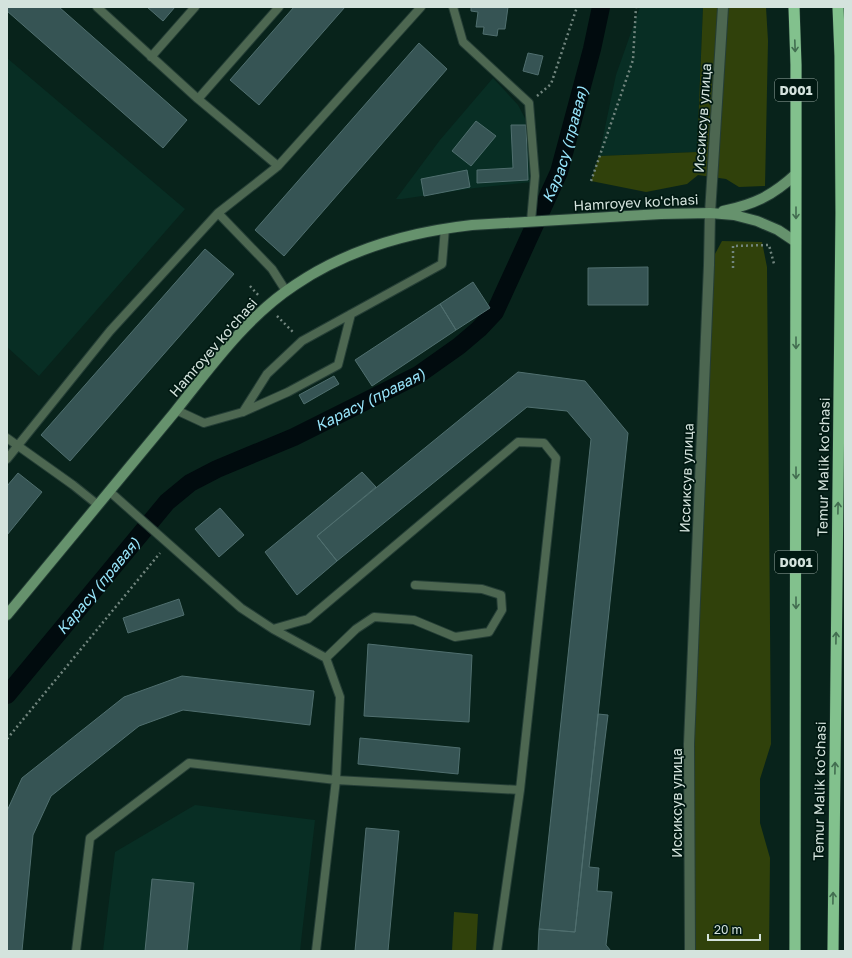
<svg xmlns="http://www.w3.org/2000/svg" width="852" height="958" font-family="'Golos Text',sans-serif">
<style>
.built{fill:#082e24}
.green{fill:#30410b}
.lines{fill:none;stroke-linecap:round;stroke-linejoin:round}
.canal{stroke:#010b0e;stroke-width:18}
.building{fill:#365454;stroke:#506f6f}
.service-casing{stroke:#253e36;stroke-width:10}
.minor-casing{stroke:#253e36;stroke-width:12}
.secondary-casing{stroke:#253e36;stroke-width:12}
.trunk-casing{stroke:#253e36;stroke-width:12}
.path{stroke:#71857e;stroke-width:2.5;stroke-dasharray:2 3;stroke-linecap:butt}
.service{stroke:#4d6751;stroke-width:8}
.minor{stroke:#4d6751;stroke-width:10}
.secondary{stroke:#66926d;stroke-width:10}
.trunk{stroke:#82c18d;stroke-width:11}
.oneway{stroke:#426d50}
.labels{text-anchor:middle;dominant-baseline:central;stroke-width:3.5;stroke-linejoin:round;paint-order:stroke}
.shield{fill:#011912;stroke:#95a6a0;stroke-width:1}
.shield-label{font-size:13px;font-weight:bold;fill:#d4e3dd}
.street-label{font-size:14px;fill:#d4e3dd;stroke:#011912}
.water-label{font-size:15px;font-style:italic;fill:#98e6fc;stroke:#011912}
</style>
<rect width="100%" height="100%" fill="#08231b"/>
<path class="built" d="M640,7H703L697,152L599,156L616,75Z
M7,58L185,209L39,376L7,347Z
M493,78L518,105L528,124L532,182L475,188L402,199H396L440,140Z
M195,805L315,820L300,951H103L115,852Z"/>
<path class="green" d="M703,7H766L768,41L765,186L739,187L726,179L698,175L687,184L646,192L591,181L599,156L697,152Z
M722,241L762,242L767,267L771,744L760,779V823L770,858L769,951H690L689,744L709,265Z
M454,912L478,914L476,951H452Z"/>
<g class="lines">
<path class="canal" id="s1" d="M7,695L167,502L190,483L217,469L294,437L418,375L459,346L479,329L495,312L559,172L592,49L601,7"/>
</g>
<path class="building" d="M7,7H59L187,120L163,148L7,11Z
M147,7H175L163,21Z
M294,7H345L259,105L230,80Z
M471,7H508L505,29H498L497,36L483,34L484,27H476L478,12L471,11Z
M419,43L447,69L284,256L255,230Z
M528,53L543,56L538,75L523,71Z
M476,121L496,136L471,166L452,151Z
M511,125H526L528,180L477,183V170L513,168Z
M467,170L470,187L424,196L421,179Z
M205,249L234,274L70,461L41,435Z
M648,267V305H588V268Z
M473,282L490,308L456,330L440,304Z
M440,304L456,330L372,386L355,360Z
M518,372L585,381L628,433L575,932L539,929L591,439L567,411L527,407L337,561L317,536Z
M334,376L339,384L304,404L299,395Z
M362,472L376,487L317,536L337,561L297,595L265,552Z
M18,473L42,492L7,535V486Z
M220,508L244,535L219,557L195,529Z
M179,599L184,615L128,633L123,618Z
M368,644L472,655L469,722L364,716Z
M182,676L314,691L310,725L183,710L139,726L51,796L33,835L22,951H7V811L22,778L124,697Z
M598,714L608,715L589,867L599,868L597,891L612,892L606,945L611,951H538L539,929L575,932Z
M360,738L460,748L458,774L358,764Z
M366,828L399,831L388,951H355Z
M152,879L194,883L187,951H145Z"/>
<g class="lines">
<g class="service-casing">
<path id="service" d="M97,7L198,99L278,166L218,213L272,269L286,291
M453,7L463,42L529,103L535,176L531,221
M151,57L195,7
M198,99L279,7
M278,166L421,7
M176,410L204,423L243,412L288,392L338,365L351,314
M243,412L267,374L302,341L442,264L445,228
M7,438L73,485L98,505
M7,459L110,331L218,213
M109,491L241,608L273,629L308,619L518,442L544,443L556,458L520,790L497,951
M273,629L326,658L340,697L336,780L316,951
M326,658L356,629L374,617L414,620L455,637L489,632L502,610L501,595L482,589L415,585
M76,951L90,838L189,763L336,780L520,790"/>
</g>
<g class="minor-casing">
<path id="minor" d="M690,951L689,744L709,265L710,213L723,7"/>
</g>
<g class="secondary-casing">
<path id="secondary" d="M723,211C755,204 772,196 796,174
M7,615C63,548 118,480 174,413C210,368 246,317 295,285C348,249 409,232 472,225L661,214L710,213L734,215L757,221L778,230L796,242"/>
</g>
<g class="trunk-casing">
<path id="trunk" d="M794,7L796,65V174L795,951
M833,951L841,213L840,56L838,7"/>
</g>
<path class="path" d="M537,96L551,84L577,7
M591,181L633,60L636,7
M733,268V246L769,245L774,264
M250,286L259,296
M277,316L293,332
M7,739L160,553"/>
<use href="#service" class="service"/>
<use href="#minor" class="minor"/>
<use href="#secondary" class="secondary"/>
<use href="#trunk" class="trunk"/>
</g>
<defs><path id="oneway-shaft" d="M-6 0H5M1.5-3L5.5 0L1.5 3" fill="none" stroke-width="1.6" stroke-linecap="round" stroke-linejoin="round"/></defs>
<g class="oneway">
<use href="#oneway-shaft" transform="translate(795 46) rotate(88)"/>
<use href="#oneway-shaft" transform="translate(796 213) rotate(90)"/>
<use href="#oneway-shaft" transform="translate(796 343) rotate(90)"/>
<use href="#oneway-shaft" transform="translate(796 473) rotate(90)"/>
<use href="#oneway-shaft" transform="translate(838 508) rotate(-89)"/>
<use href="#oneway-shaft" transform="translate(796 603) rotate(90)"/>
<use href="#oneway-shaft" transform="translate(836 638) rotate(-89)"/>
<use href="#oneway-shaft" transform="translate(835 768) rotate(-89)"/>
<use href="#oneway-shaft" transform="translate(833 898) rotate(-89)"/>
</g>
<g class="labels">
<g class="shield">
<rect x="775" y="79" width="42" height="22" rx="3"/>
<rect x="775" y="551" width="42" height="22" rx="3"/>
</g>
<g class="shield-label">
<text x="796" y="90">D001</text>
<text x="796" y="562">D001</text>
</g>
<g class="street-label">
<text transform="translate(702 118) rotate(-86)">Иссиксув улица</text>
<text transform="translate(636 202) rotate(-3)">Hamroyev ko'chasi</text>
<text transform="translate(213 347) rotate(-49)">Hamroyev ko'chasi</text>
<text transform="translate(823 467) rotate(-89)">Temur Malik ko'chasi</text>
<text transform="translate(686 478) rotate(-88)">Иссиксув улица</text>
<text transform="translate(819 791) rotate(-89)">Temur Malik ko'chasi</text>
<text transform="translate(676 803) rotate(-90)">Иссиксув улица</text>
</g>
<g class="water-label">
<text stroke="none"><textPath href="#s1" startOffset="815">Карасу (правая)</textPath></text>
<text stroke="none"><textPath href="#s1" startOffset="479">Карасу (правая)</textPath></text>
<text stroke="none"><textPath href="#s1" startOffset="142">Карасу (правая)</textPath></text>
</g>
</g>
<rect width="852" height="958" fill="none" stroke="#d4e3dd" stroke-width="16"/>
<path d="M708 934v6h52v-6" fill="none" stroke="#d4e3dd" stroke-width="2"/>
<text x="714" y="934" font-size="12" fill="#d4e3dd" stroke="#011912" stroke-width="3" paint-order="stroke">20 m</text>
</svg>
